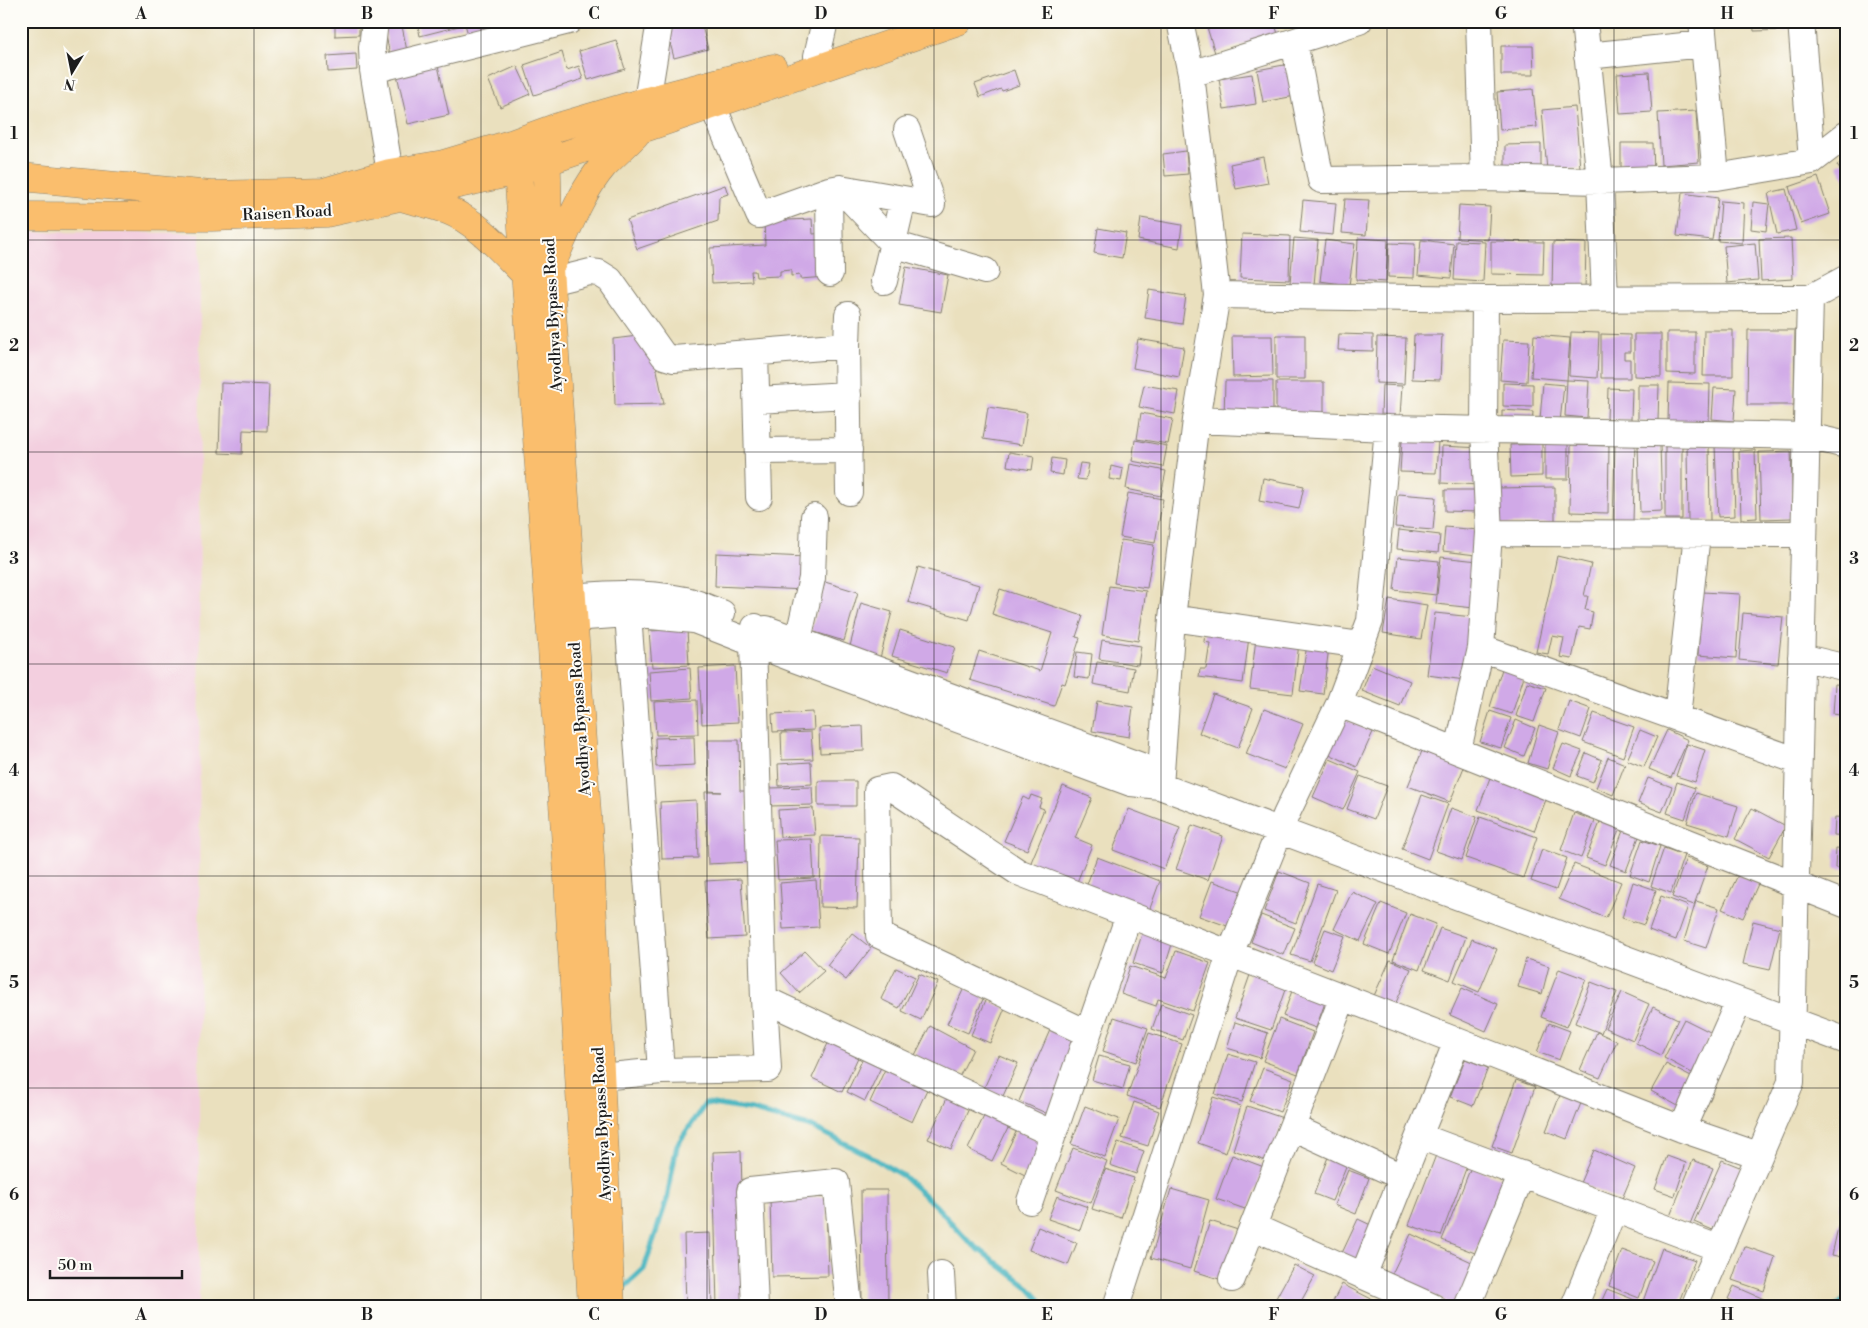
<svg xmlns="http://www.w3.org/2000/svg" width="1868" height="1328" font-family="'Libre Bodoni',serif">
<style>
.built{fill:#f3cfdf}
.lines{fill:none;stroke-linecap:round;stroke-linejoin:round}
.stream{stroke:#44b3be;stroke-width:5.5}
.building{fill:#d0a9e7}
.minor-casing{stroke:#837e6d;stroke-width:28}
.major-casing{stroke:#837e6d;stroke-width:29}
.minor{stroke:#fff;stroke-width:26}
.major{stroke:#fabe6d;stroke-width:28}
.grid{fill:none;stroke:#1c1c1c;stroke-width:1;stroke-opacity:0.55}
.labels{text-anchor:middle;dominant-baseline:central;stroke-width:4;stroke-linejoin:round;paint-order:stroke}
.street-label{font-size:16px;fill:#1c1c1c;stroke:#fdfcf7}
.neatline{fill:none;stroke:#1c1c1c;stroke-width:2}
.grid-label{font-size:16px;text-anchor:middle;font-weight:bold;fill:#1c1c1c}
</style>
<rect width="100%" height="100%" fill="#fdfcf7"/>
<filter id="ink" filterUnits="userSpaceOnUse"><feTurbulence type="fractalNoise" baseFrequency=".02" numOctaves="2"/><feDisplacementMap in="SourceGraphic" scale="10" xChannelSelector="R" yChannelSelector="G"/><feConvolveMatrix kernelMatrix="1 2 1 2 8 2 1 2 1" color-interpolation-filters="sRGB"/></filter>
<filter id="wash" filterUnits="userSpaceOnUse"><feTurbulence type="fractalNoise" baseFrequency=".0096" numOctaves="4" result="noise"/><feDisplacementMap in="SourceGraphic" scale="20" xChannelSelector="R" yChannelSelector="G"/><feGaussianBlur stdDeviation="1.12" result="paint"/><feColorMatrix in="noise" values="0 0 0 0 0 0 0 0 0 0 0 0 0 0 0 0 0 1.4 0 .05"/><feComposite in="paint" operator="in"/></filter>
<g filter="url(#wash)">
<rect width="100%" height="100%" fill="#eae0be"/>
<path class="built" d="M21,232L200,233L199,1307H21Z"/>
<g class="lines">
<path class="stream" d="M619,1292L644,1269L667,1199L677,1145L706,1103L751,1110L812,1127L868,1155L903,1176L936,1206L968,1241L1027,1286L1046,1307
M1836,1307L1847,1298"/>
</g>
<g id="blocks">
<path class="building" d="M335,21H359V35L335,36Z
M383,21H401L407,51L390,55Z
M417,21H463V25L420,36Z
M464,21H490L494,37L471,44Z
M1205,21H1274L1278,34L1215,53Z
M1753,21H1787V30L1754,31Z
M701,22L708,49L674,58L667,31Z
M616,40L625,69L588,80L579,51Z
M1501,46H1533L1534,75H1501Z
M562,52L567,70L579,66L583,79L534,95L524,65Z
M356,54L357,70L328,72L327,56Z
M437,61L449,115L408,124L396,70Z
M1289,64L1295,96L1263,102L1257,70Z
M517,66L530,94L500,107L488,79Z
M1014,70L1019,85L1002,91L1001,89L980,97L975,84Z
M1649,72L1652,112L1620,114L1617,74Z
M1252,74L1256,104L1224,109L1219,79Z
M1533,89L1537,127L1500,130L1497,92Z
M1575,107L1580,168L1547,171L1542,110Z
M1696,111L1699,162L1661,165L1658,113Z
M1621,143H1653L1654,174H1621Z
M1541,144V169H1505V145Z
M1186,151L1188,174L1165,176L1163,154Z
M1263,157L1268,183L1236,189L1230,164Z
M1847,160V182L1837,165Z
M1818,177L1830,214L1801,224L1789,187Z
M725,185L728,194L719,197L718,221L637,249L627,220Z
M1786,189L1796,230L1777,234L1768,193Z
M1682,193L1718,198L1712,240L1677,236Z
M1345,199L1369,200L1366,235L1342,233Z
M1303,200L1336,203L1333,235L1300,232Z
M1721,201L1744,203L1742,243L1718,241Z
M1753,202L1769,204L1766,231L1751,229Z
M1459,205L1490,207L1488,240L1457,238Z
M1141,218L1182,225L1179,248L1138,240Z
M812,219L813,234L823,233L826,277L800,279V275L791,276V270L780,271V276L756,277L755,271H751L752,281L712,283L710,248L765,245L764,221Z
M1098,228L1126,233L1122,258L1094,253Z
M1242,234L1290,236L1289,280L1240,278Z
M1294,238L1318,240L1314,285L1290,283Z
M1358,238L1388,240L1386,282L1356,280Z
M1791,238L1793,279L1761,281L1759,239Z
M1325,240L1355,244L1349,285L1320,281Z
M1421,240L1454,244L1451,278L1418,275Z
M1456,241L1485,242L1483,282L1454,280Z
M1491,241L1544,242L1543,275L1491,274Z
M1553,242L1586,243L1585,291L1552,290Z
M1389,243L1415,244L1414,278L1388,277Z
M1755,243L1758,280L1727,283L1724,246Z
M906,267L948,275L941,312L899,305Z
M1149,290L1186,296L1182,324L1145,318Z
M1704,330H1733V376H1703Z
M1748,330H1795L1794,405H1747Z
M1571,332L1599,333L1597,378L1569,376Z
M1667,332H1695V374L1667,373Z
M1339,334L1373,335V351L1338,350Z
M1601,334L1630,335V352H1624V359H1630V378H1601Z
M1634,334H1661V377L1634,376Z
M1276,335H1305V379H1276Z
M1414,335H1442L1440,380L1412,379Z
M1534,335L1570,338L1567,380L1531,377Z
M638,336L656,365L664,404L615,405L613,339Z
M1232,336H1272L1273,376L1233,377Z
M1377,337L1406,338L1404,384L1376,383Z
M1138,339L1184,347L1179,377L1133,368Z
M1503,340L1529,341L1527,382L1500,380Z
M1567,380L1589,381L1587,418L1565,416Z
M1225,381H1273V417H1224Z
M1276,382H1324V418L1276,419Z
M221,383L269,385L267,431L243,430L242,454L219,453Z
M1503,383L1533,384V407L1503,406Z
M1543,383L1564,385L1560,422L1540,419Z
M1669,383L1710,384L1709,422L1668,421Z
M1144,385L1179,391L1175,414L1139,407Z
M1382,385L1402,386L1400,416L1381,415Z
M1638,385H1659L1658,421H1638Z
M1608,388L1632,389L1631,420L1607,419Z
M1714,388L1736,389L1734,421L1712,419Z
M988,407L1027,413L1022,445L983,439Z
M1502,410L1533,412L1532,425L1502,423Z
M1141,413L1173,419L1168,444L1137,439Z
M1135,440L1167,446L1163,467L1132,461Z
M1402,440L1438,441L1436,473L1400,472Z
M1665,442H1682V519H1665Z
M1615,443H1635L1633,522H1613Z
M1542,444V476L1511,477L1510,445Z
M1545,444H1568V479H1545Z
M1571,445L1609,446L1608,513L1570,512Z
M1660,445L1662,511L1640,512L1638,446Z
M1687,445H1709L1710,521H1688Z
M1733,445L1735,516L1718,517L1715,446Z
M1442,446L1481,448L1480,485L1441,483Z
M1755,450L1757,518L1741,519L1739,451Z
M1791,451L1793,518L1761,519L1759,452Z
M1009,452L1034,456L1032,470L1007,466Z
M1052,458L1065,460L1063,475L1050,473Z
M1080,463L1089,464L1086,480L1077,479Z
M1130,464L1166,471L1161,496L1126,489Z
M1111,466L1123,469L1121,481L1109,479Z
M1263,478L1304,486L1299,509L1259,501Z
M1555,487V523L1496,524V488Z
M1445,490H1478V512L1445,511Z
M1128,493L1163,499L1155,543L1120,537Z
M1398,494L1436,497L1433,530L1395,527Z
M1445,527L1478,530L1476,555L1443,551Z
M1399,530L1440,535L1438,553L1397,549Z
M1121,540L1154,545L1147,588L1114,583Z
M716,553L806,557L805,590L715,586Z
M1557,556L1591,564L1584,596H1588L1585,610L1593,612L1590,629L1579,627L1572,659L1560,657L1564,638L1552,636L1548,654L1536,652Z
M1398,557L1439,561L1436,595L1394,590Z
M1441,557L1478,561L1474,608L1436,604Z
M918,567L979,585L969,620L908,602Z
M825,582L858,592L844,641L811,631Z
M1109,586L1146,591L1138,641L1102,635Z
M1000,589L1083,616L1076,637L1080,638L1065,684L1062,683L1054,706L970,680L979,651L1040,671L1052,633L992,614Z
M1702,592L1740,594L1736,658L1698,655Z
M1389,599L1427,605L1421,639L1383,633Z
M861,603L892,612L880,658L849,650Z
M1435,613L1473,617L1465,680L1427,675Z
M1743,613L1783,617L1778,664L1739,660Z
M687,629L689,665L652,667L649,631Z
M900,630L955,647L947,673L892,656Z
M1205,632L1249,637L1243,683L1199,677L1200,669H1206L1210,643L1204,642Z
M1256,638L1299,643L1293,694L1250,689Z
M1102,640L1141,646L1138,665L1099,659Z
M1307,644L1329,647L1323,694L1300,691Z
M1077,652L1092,654L1089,679L1074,677Z
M1097,662L1134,668L1130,691L1093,684Z
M1372,665L1410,681L1400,706L1362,691Z
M735,666L738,722L702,724L699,668Z
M690,668L692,698L651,701L649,671Z
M1502,669L1524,676L1512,714L1490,707Z
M1527,682L1546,688L1534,722L1516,716Z
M1835,684L1847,685V716L1833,714Z
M1213,694L1253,708L1238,748L1199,733Z
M697,700L698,734L656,735L654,702Z
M1097,701L1133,707L1129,737L1092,731Z
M1569,701L1591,709L1581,738L1559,730Z
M1264,709L1303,724L1285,769L1246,754Z
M1490,711L1511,718L1501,748L1480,742Z
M813,712L814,730L773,732L772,714Z
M1594,713L1634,727L1623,757L1583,742Z
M1341,718L1373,732L1357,767L1325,752Z
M1516,720L1535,728L1524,756L1505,748Z
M1539,725L1559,732L1547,769L1528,763Z
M863,726L864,751L820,753L819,728Z
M1640,730L1657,737L1644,767L1627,760Z
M1667,730L1688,740L1671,778L1649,769Z
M811,732L813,759L782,760L781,733Z
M694,737L695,765L656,767L655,738Z
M708,740H739L740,791H746L748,862L708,864L705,792H722L709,791Z
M1563,744L1582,751L1571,776L1553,768Z
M1687,744L1705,750L1695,782L1676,776Z
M1422,751L1464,767L1450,802L1408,786Z
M1586,753L1602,760L1593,782L1577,776Z
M1608,757L1625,764L1613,795L1596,788Z
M1330,759L1360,772L1343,810L1313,797Z
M811,762L812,784L779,786L778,764Z
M1491,775L1547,797L1534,831L1478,810Z
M1360,776L1387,786L1374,819L1347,809Z
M1648,778L1672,787L1662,812L1638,803Z
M818,781H856V806H818Z
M1677,782L1695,788L1685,819L1667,813Z
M1063,786L1092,798L1075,838L1092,845L1075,887L1029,867Z
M812,787L813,805L769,806L768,788Z
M1696,793L1738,806L1729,836L1687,823Z
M1031,795L1042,799L1039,807L1044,809L1027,850L1004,841L1023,797L1029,800Z
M1422,795L1448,804L1428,859L1402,849Z
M696,800L698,858L662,859L660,802Z
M813,808L815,835L780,837L778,810Z
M1451,808L1477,817L1462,860L1436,851Z
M1752,808L1786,826L1769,857L1735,839Z
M1129,809L1180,828L1164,869L1113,850Z
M1574,813L1595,821L1581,858L1561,850Z
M1480,817L1537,837L1523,878L1466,858Z
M1835,817L1847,818V836L1834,835Z
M1601,820L1620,827L1605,865L1586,858Z
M1192,825L1223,836L1208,880L1176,869Z
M1624,828L1640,834L1626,871L1610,865Z
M821,836L859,837L857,908L820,907Z
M812,839L814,878L778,880L775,840Z
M1642,840L1660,846L1649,882L1630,875Z
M1664,848L1684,855L1671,893L1651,886Z
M1836,848L1847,849V869L1835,868Z
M1542,849L1567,858L1556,890L1531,881Z
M1097,857L1160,881L1149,911L1086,887Z
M1686,858L1708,866L1694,905L1672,897Z
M1574,864L1621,882L1606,918L1559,899Z
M1279,871L1310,883L1296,923L1264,911Z
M1738,875L1758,884L1743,918L1722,909Z
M741,879L745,937L709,939L705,881Z
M816,880L819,927L783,929L780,883Z
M1212,881L1243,892L1230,927L1199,916Z
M1633,882L1656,890L1644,925L1622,918Z
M1317,884L1336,890L1310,961L1291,955Z
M1352,892L1378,904L1360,941L1334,929Z
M1661,896L1688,906L1676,940L1649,930Z
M1696,901L1719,908L1706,948L1684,941Z
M1381,903L1406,913L1389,954L1364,944Z
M1410,914L1436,924L1419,970L1393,960Z
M1261,915L1295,928L1284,955L1251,942Z
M1753,921L1780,928L1770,970L1743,964Z
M1440,928L1466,937L1450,980L1424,970Z
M1325,929L1345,936L1331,970L1312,962Z
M1143,931L1173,941L1163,973L1133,963Z
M852,933L871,948L846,980L827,965Z
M1472,939L1497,949L1479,992L1454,981Z
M805,951L824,971L799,993L781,973Z
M1176,951L1210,963L1193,1011L1158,999L1156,1006L1121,994L1130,966L1166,978Z
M1526,959L1549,966L1542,994L1518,987Z
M1390,960L1411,969L1394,1007L1373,998Z
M896,968L915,977L899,1008L881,999Z
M1559,969L1586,979L1567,1027L1541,1017Z
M1251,972L1287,984L1271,1030L1235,1018Z
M919,974L938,982L921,1020L902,1011Z
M1591,982L1617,992L1601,1033L1575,1023Z
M964,988L984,997L968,1033L947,1024Z
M1293,988L1326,1000L1316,1028L1283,1016Z
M1462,988L1498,1004L1486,1031L1450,1015Z
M1622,992L1649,1004L1633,1040L1605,1028Z
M986,1000L1005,1008L990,1043L971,1035Z
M1161,1004L1192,1015L1183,1040L1152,1029Z
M1653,1007L1678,1019L1661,1055L1636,1043Z
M1114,1017L1148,1028L1136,1062L1103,1051Z
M1279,1019L1313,1032L1298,1074L1263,1061Z
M1684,1019L1712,1033L1692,1073L1664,1058Z
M1235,1022L1268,1033L1260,1058L1227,1048Z
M1549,1023L1570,1031L1559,1060L1537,1052Z
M930,1026L973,1049L959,1077L915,1055Z
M1050,1030L1079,1043L1048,1114L1019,1101Z
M1597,1032L1617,1041L1600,1078L1580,1070Z
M1149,1033L1182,1044L1160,1107L1127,1096Z
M830,1039L860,1053L842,1092L812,1078Z
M865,1054L883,1063L865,1101L847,1092Z
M1228,1054L1255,1062L1242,1102L1215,1094Z
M999,1055L1018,1063L1003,1096L984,1088Z
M1099,1056L1130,1064L1123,1089L1092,1080Z
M1465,1059L1488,1068L1473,1106L1450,1097Z
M1666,1064L1693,1078L1678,1106L1651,1091Z
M887,1065L929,1085L912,1122L870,1102Z
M1263,1068L1293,1079L1280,1112L1250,1101Z
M1516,1080L1535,1087L1512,1153L1492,1146Z
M1562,1090L1583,1098L1567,1139L1546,1131Z
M948,1096L970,1106L951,1149L928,1139Z
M1213,1097L1241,1106L1226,1153L1198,1143Z
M1134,1102L1159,1111L1148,1146L1122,1138Z
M1085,1106L1119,1119L1105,1157L1071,1144Z
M1247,1106L1283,1118L1269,1162L1233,1150Z
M987,1110L1011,1122L992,1161L968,1149Z
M1017,1130L1045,1144L1029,1177L1001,1163Z
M1118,1142L1144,1151L1136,1174L1110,1165Z
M1073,1148L1107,1161L1091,1203L1056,1190Z
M1594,1150L1635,1168L1621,1201L1580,1183Z
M741,1151L745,1307H717L713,1152Z
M1232,1155L1264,1167L1248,1210L1216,1199Z
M1436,1155L1467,1166L1441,1236L1409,1225Z
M1667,1156L1686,1163L1675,1196L1655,1189Z
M1328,1157L1347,1164L1332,1201L1314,1194Z
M1693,1160L1713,1168L1690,1224L1670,1216Z
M1722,1160L1742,1168L1715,1231L1694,1222Z
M1471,1167L1505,1180L1475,1253L1442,1240Z
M1105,1169L1134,1178L1121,1218L1092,1209Z
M1348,1170L1369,1178L1356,1214L1334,1205Z
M1171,1189L1209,1200L1190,1269L1151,1258Z
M861,1190H887L888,1307H862Z
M1847,1190V1212L1839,1209Z
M1057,1196L1088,1207L1080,1230L1048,1219Z
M826,1197L828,1276L772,1277L770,1198Z
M1358,1219L1377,1228L1362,1262L1342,1253Z
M1210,1221L1238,1230L1222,1280L1194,1271Z
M1839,1223L1847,1225V1234L1841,1257L1832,1255Z
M1038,1227L1077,1243L1068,1265L1029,1250Z
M710,1233L712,1307H686L684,1234Z
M1411,1234L1476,1264L1456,1306L1391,1276Z
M1744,1246L1775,1257L1764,1291L1732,1280Z
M1662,1248L1695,1260L1677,1307H1651L1642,1304Z
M1622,1250L1653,1261L1639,1298L1609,1286Z
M1294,1265L1315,1276L1298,1307H1292L1276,1298Z
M1342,1284L1387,1307H1330Z
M1734,1286L1764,1299L1761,1307H1745L1728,1299Z
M1607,1289L1640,1302L1638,1307H1599Z"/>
</g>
</g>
<g filter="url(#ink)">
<use href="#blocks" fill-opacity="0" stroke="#837e6d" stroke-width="1"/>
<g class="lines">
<g class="minor-casing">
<path id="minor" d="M375,21L372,48L373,70L390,173
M1479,21L1484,178
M1584,21L1600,181L1605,298
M1702,21L1716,177
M1801,21L1812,161
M1294,42L1321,180L1484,178L1600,181L1716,177L1812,161L1847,134
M817,56L825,21
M1587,56L1703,44
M373,70L569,21
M1191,74L1359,21
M647,101L660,21
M713,106L759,215L829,190L840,188L932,204L907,130
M840,188L893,244L985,271
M829,190L830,273
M884,281L903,199
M550,282L590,272L599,273L610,280L664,356L674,359L847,345
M1217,295L1485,299L1810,298L1847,278
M848,315L847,345L849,492
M755,353L759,497
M757,400L848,395
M1196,420L1388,428L1807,436L1847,445
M758,451L849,450
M1489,533L1804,534
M631,598L628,614L661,1071
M549,601C594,593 641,591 685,600C698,603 710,609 722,613
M1172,618L1361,645
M551,623L572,618L628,614L694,620L794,659L1131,783L1160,786L1847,1041
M766,629L1141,766L1160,786
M1481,648L1798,761
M1801,657L1847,668
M794,658L812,578L814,517
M1339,704L1847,905
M1677,717L1697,534
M1458,750L1481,648L1489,533L1484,429L1485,299
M1160,786L1172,618L1196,420L1217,295L1191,74L1180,21
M764,999L1053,1134
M1087,1033L879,935L877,790L891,787L1018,872L1457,1041L1682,1129L1758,1155
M600,1077L661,1071L768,1069L764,999L753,643L755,627
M1292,1127L1402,1177
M1682,1129L1739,1001
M1419,1136L1718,1248
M1030,1201L1129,915
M1254,1227L1433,1307
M941,1274L943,1307
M1363,1276L1457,1041
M1232,1279L1343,997
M755,1307L750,1191L836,1182L849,1307
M1116,1307L1230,954L1286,815L1339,704L1370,621L1388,428
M1467,1307L1522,1174
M1574,1307L1614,1209
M1694,1307L1791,1082L1810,298"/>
</g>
<g class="major-casing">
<path id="major" d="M546,132L549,269L590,857L611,1307
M514,143L518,171L567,859L592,1307
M21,177L211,195L324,192L390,173L444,164L514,143L558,127L647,101L773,68
M405,198C419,202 433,205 447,210C478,222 502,251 525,274
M21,216L212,217L326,213L518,171L958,21
M553,261C568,228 580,193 604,165C614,155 625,145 635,135"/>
</g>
<use href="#minor" class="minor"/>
<use href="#major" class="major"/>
</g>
</g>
<path class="grid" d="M254,21V1307M481,21V1307M707,21V1307M934,21V1307M1161,21V1307M1387,21V1307M1614,21V1307M21,240H1847M21,452H1847M21,664H1847M21,876H1847M21,1088H1847"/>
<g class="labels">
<g class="street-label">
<text transform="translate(287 213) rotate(-3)">Raisen Road</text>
<text transform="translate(553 315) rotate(-93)">Ayodhya Bypass Road</text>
<text transform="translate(580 719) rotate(-94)">Ayodhya Bypass Road</text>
<text transform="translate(602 1124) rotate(-93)">Ayodhya Bypass Road</text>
</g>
</g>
<rect width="1868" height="1328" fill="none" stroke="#fdfcf7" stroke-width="55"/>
<g transform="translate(72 72) rotate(190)" stroke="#fdfcf7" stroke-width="4" paint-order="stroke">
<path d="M0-4L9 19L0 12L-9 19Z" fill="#1c1c1c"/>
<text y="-8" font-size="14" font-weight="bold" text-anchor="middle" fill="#1c1c1c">N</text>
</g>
<path d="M50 1270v8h132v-8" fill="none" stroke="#1c1c1c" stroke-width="2.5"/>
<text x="58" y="1270" font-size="15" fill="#1c1c1c" stroke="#fdfcf7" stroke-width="4" paint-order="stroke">50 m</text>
<rect x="28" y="28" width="1812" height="1272" class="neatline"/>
<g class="grid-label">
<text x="141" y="19">A</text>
<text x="367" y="19">B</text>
<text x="594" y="19">C</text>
<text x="821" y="19">D</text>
<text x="1047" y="19">E</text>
<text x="1274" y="19">F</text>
<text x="1501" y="19">G</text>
<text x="1727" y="19">H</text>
<text x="14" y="139">1</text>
<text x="1854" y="139">1</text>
<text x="14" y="351">2</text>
<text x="1854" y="351">2</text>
<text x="14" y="564">3</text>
<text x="1854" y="564">3</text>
<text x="14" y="776">4</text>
<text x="1854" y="776">4</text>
<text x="14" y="988">5</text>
<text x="1854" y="988">5</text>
<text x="14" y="1200">6</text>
<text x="1854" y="1200">6</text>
<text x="141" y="1320">A</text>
<text x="367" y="1320">B</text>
<text x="594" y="1320">C</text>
<text x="821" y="1320">D</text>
<text x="1047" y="1320">E</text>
<text x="1274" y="1320">F</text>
<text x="1501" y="1320">G</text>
<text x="1727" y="1320">H</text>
</g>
</svg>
